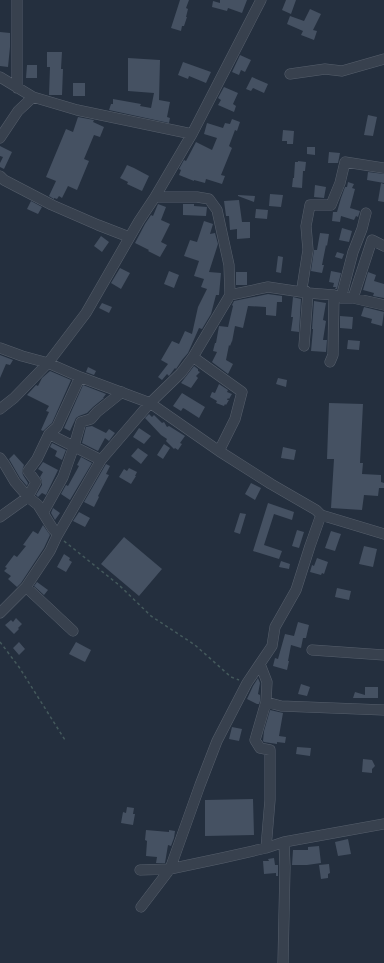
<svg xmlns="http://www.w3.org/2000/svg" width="384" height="963" font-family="'Space Grotesk',sans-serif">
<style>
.building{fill:#455162}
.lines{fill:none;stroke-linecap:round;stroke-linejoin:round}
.minor-casing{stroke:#565f6c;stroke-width:11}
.path{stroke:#44595c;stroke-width:1.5;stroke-dasharray:3 3;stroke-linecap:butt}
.minor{stroke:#38414e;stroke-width:10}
</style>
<rect width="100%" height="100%" fill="#242f3e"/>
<path class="building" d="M180,0H189L186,8L188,9L186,17H187L184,26H182L181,31L171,28Z
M220,0H247L242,13L228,8L227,11L212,7L213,1L220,3Z
M286,0H296L291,14L282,10Z
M310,9L321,14L313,30L317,31L314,40L301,35L303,31L287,24L290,16L304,21Z
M0,32L10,33V47L8,67L0,66Z
M47,52H62L61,69H63L62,95H49L50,67H47Z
M240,55L251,60L245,72L241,70L239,75L232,72Z
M128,58L160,60L159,100L170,102L167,117L170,118L169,123L109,110L111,104H113V99L141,104L140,106L151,108L154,93L128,91Z
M183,62L211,72L206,83L189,76L188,79L178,75Z
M27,65H37V78H26Z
M252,77L268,84L264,93L253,88L251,91L246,89Z
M73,83H85V96H73Z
M224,87L238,93L233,104L236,106L234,112L218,105L221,100L218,98Z
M368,115L377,117L373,136L364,135Z
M78,117L94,120L93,122L104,127L100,137L94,135L84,159L89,161L77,190L68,186L62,198L59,196L57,199L54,198V199L49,196L56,181L46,177L66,129L73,132Z
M232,119L240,122L237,131L235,130L229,146L232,148L221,175L225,176L222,184L206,179L205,183L194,180V181L179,175L181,170L179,169L184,160L186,161L196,142L212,150L217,138L204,134L207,123L223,128L225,123L230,124Z
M283,130L294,131L293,144H287V141H282Z
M0,146L12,152L4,169L0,167V163L3,157L0,156Z
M307,147H315V155L307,154Z
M329,152L340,153L338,163H328Z
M298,161L306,162L305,171H303L302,188L292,187L293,178H294L295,162H298Z
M127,165L134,168L149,176L142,191L127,184L128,182L120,178L123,173Z
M368,172L384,174V183L367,180Z
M348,182L354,184L352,188L355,189L350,208L360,211L358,217L356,216L354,220L341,216L340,222L332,221L333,212H337L341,198L345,187H347Z
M381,183L384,184V202L378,201Z
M315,185L326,187L324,198L314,197Z
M270,194L283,195L281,207L269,206Z
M238,195L255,196L254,202L238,196Z
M239,200L242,222H250V238L237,239V229L230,230L229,216H226L224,201Z
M31,201L42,207L38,214L27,209Z
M158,204L166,207L161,220L170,224L161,242L167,245L160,257L148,251L149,250L135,243L145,224L151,215L153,216Z
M183,204H194V206L207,207L206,216L183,215Z
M256,209L268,210L267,219L255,218Z
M204,221L213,224L210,234L215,233L218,244L209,272L221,273L219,295H216L211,314L202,329L199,328L188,353L182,360L176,369L175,368L169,376L167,374L162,380L158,377L168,364L161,360L172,341L179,344L185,331L192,334L198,307L207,289L201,287L204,279L194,276L199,261L184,256L190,240L197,242Z
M342,228L352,231L349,242L339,240Z
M320,233L329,234L327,246L326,245L322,265H324L322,273L311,271L314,250H317Z
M101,236L109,242L102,252L94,246Z
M337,252L344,254L342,259L335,257Z
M278,256L283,257L281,273L276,272Z
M120,268L130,273L121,289L111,283Z
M169,271L179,275L174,288L164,284Z
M331,271L341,273L337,289H335L336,287H333L334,283L329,282Z
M236,272H247V285H236Z
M368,272L376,275L374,281L384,284V298L373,296L374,293L363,290Z
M268,294L282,296V302H277L276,316L266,315V307L248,306L243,328L235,326L232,342V341L230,346L229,345L226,360L233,364L228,374L212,362L217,352L213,351L215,343H216L219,326L228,327L233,306L232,305L234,301Z
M293,297L301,299L299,332L291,331L293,317H291Z
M314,301L326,303L323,320L326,321L323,340H327L326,352L311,351L313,329H312Z
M102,303L112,307L109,313L99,308Z
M364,307L384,312L382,326L371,323L372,319L361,316Z
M340,316L353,317L352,329L340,328Z
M348,340L360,341L359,350L347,349Z
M0,355L13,360L10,365L6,364L0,378Z
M194,366L198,369V371L200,372L196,376L198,378L191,388L181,383Z
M88,367L96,371L94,375L86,372Z
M50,371L71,380L52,423L43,431L41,430L49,412L46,411L49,406L27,395L36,385L38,386L42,378Z
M278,378L287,380L286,387L276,384Z
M219,384L228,390L227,392L232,394L229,399L228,398L227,400H229L226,405L225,404L224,406L216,403L217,401L210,397L212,392L215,393Z
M83,385L106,394L103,398H104L93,407L87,413L79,416L76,418L70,431L64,428Z
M182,393L205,407L199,418L185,409L183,408L181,411L173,406Z
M329,403L363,404L360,463H363L362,474L381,475V482L384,483V488H379L378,496L364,495L362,510L331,508L334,459H327Z
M149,414L152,417L154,415L162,423L164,422L167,427L169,426L185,436L180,443L182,444L178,450L175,448L174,449L166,441L167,439L161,435L145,418Z
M92,426L106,433L109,429L115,433L109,441L105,438L98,451L82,443L86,427Z
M139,428L151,436L144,444L133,437Z
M52,443L66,450L62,460L55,456L57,451L50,447Z
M164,444L170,448L163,459L157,455Z
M283,447L296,450L294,460L281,458Z
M138,448L148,455L141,464L131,456Z
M14,454L24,465L22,471L23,475L28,483L27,486L20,478L9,459Z
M81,457L92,463L70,500L61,494L66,485L68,486L79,466L77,465Z
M43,462L58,470L46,495L42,493L38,497L36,495L42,485V481L40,477L43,472L38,469Z
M106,464L110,466L106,474L109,475L98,496L99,497L94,507L84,502Z
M129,468L137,472L135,476H136L131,484L119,477L124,469L127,471Z
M251,483L261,488L255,500L245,494Z
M268,503L294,512L292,520L274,514L264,545L282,551L279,559L253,551Z
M53,508L60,513L55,520L51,513Z
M79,512L90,518L85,527L73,521Z
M240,513L246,514L240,534L234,532Z
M43,525L50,535L44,548L21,583L17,587L8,579L11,576L4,571L7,568L5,567L14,555L17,557L26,546L23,545L33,531L38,534Z
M297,530L304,532L299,548L292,546Z
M331,531L341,534L335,551L325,548Z
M124,537L162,569L139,596L101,564Z
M364,546L377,549L373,567L359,564Z
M64,554L70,558L69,560L72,562L66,572L57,567Z
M317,558L328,562L324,574L322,573L321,575L310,572L312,565L314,566Z
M281,561L290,564L289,569L279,567Z
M37,582L48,590L44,595L34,586Z
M337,588L351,591L349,600L335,597Z
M16,618L22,624L18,628L19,629L14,634L5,625L11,620L13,622Z
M298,622L309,625L306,638H303L301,648L291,645L288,661H289L287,670L273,666L275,658L278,659L285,634L294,636Z
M19,642L25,649L19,655L13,648Z
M76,642L91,650L85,662L69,654Z
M258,678L260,683L258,694L260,695V701L259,704H257L247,699L253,686Z
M301,684L310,687L307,696L298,694Z
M365,687H378V698H353L355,692L365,695Z
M270,710L283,713L279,736L286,737L285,743L277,742V744L264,742L263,741L264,731Z
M232,727L242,729L239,741L229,739Z
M297,747L311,748L310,756L296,754Z
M363,759L372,760L375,766L372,769V773L362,772Z
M253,799L254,835L205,836V800Z
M127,807L134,808L133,814H135L133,825L121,823L123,812L126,813Z
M146,830L169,832V830L175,831L174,838L171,846L168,845L165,863H156L157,857L146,856L147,841L145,840Z
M348,839L351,854L338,856L335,842Z
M319,846L321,863L307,865H292L293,850H308V847Z
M274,858L275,865H278V876H276V873L264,874L263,861H269L268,859Z
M329,864L330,873L328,874V878L321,879L319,865Z"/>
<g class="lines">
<g class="minor-casing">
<path id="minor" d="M17,0V88
M290,74L325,69L342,71L384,59
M0,77L33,97L77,110L192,134
M0,138L18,111L33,97
M0,176L4,180L52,205L98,225L129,237
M155,197H197L209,199L217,210L229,265L230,295L268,287L308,293L334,295L341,298H353L384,305
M341,298L353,252L362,229L366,213
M353,298L372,240L384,246
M304,346L308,293L302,288L308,250L306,226L310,205H331L340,183L345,162L384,168
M0,348L22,356L48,363L80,377L150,403L219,451L271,484L316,510L321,515L384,534
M193,357L242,392L235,419L219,451
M330,362L333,355L334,295
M0,409L14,398L48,363L86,313L139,221L155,197L192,134L261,0
M49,434L101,460
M0,458L5,465L15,482L28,497L38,505L53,529L56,532L57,536
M43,513L63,477L74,446L81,422L91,419L97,412L122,392
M0,517L28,497L36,482L28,471L37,459L49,434L57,427L80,377
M26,587L73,631
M0,613L26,587L50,551L57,536L101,460L150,403L181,373L193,357L230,295
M312,650L384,655
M260,664L267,682L266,702L255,740L260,748L270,750V800L266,848
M266,702L281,706L384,710
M140,870L170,869L222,858L266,848L284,842L384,824
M141,907L170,869L200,785L217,741L247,683L272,646L275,627L296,590L310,546L321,515
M283,963L285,867L284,842"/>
</g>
<path class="path" d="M64,541L119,585L151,616L195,645L231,677L239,680
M0,642L19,667L65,740"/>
<use href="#minor" class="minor"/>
</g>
</svg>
